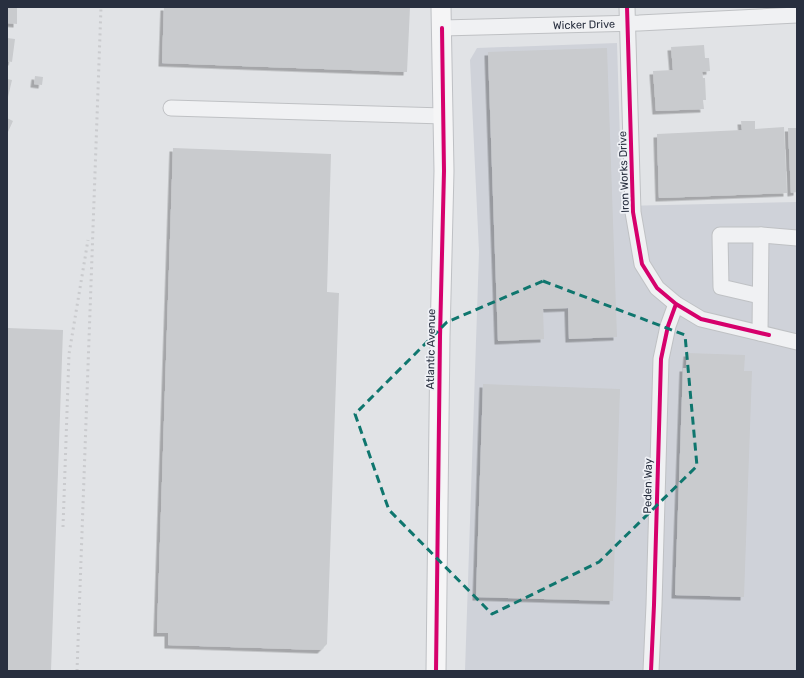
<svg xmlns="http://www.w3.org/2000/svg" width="804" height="678" font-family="Rubik,sans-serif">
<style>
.built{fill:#cfd2d9}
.building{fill:#c9cbce;filter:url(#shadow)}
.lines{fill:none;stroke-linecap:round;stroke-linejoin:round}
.minor-casing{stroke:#bfc1c4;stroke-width:17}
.major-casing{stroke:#bec0c4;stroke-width:21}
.minor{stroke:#f0f1f3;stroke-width:15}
.major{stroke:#f5f5f6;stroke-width:19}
.rail{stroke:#cacbce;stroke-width:3;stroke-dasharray:2 4;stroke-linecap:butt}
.cycleway-casing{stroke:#eff1f6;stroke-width:6}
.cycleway{stroke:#d6006c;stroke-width:4}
.marked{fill:none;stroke:#0f766e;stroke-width:3;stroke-dasharray:8 5;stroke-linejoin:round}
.labels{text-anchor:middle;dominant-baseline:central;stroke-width:3.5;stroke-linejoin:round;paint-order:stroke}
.street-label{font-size:11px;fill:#282f3f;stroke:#eff1f6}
</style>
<defs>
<filter id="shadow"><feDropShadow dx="-3.5" dy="3.5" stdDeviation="0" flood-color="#0004"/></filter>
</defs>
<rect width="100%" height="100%" fill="#e1e3e6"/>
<path class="built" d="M617,43L622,206L797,202V671H465L479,252L470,60L477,48Z"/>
<path class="building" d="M7,7H17V24L7,23Z
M164,7H410L407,72L162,63Z
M7,38L15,39L12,62L7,61Z
M704,45L705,58H709L710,71L702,72L703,78H705L706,100H703L704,109L656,111L653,71L673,70L671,47Z
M607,48L617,337L569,339L568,308L543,309L544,339L498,341L488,52Z
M35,76L43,77L42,85L34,84Z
M7,79L12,80L8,97L7,96Z
M7,118L13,121L8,132H7Z
M741,121H755V129L784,127L787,193L659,198L657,134L742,130Z
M788,128H797V192L791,193Z
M173,148L331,154L327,292L339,293L327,644L321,650L168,645V633H157Z
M7,328L63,330L51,671H7Z
M687,353L745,355L744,371H752L744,597L675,595L683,368H686Z
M483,384L620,389L613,601L476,597Z"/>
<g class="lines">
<g class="minor-casing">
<g id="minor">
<path d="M627,7L633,212L642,264L657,288L676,304L701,319L797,342"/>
<path id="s1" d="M442,28L639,23L797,15"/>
<path d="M171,108L444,116"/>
<path d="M761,235L797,238"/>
<path d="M760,333L761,235H720L721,287L760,296"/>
<path d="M651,671L654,605L661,359L668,326L676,304"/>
</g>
</g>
<g class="major-casing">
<path id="major" d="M436,671L440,337L444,171L441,7"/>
</g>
<use href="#minor" class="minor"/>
<use href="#major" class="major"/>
<path class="rail" d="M63,527L69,354L88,240
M77,671L101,7"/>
<g class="cycleway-casing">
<path id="cycleway" d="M627,7L633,212L642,264L657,288L676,304L701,319L769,335
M436,671L440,337L444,171L442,28
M651,671L654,605L661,359L668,326L676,304"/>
</g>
<use href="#cycleway" class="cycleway"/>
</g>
<path class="marked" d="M543,281L685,335L697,466L599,562L492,614L389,510L355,414L447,322Z"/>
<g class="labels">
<g class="street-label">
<text stroke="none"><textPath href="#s1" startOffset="142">Wicker Drive</textPath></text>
<text transform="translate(624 172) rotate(-92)">Iron Works Drive</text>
<text transform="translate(431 349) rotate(-89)">Atlantic Avenue</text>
<text transform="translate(648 486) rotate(-89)">Peden Way</text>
</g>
</g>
<rect width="804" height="678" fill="none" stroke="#282f3f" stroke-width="16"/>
</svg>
